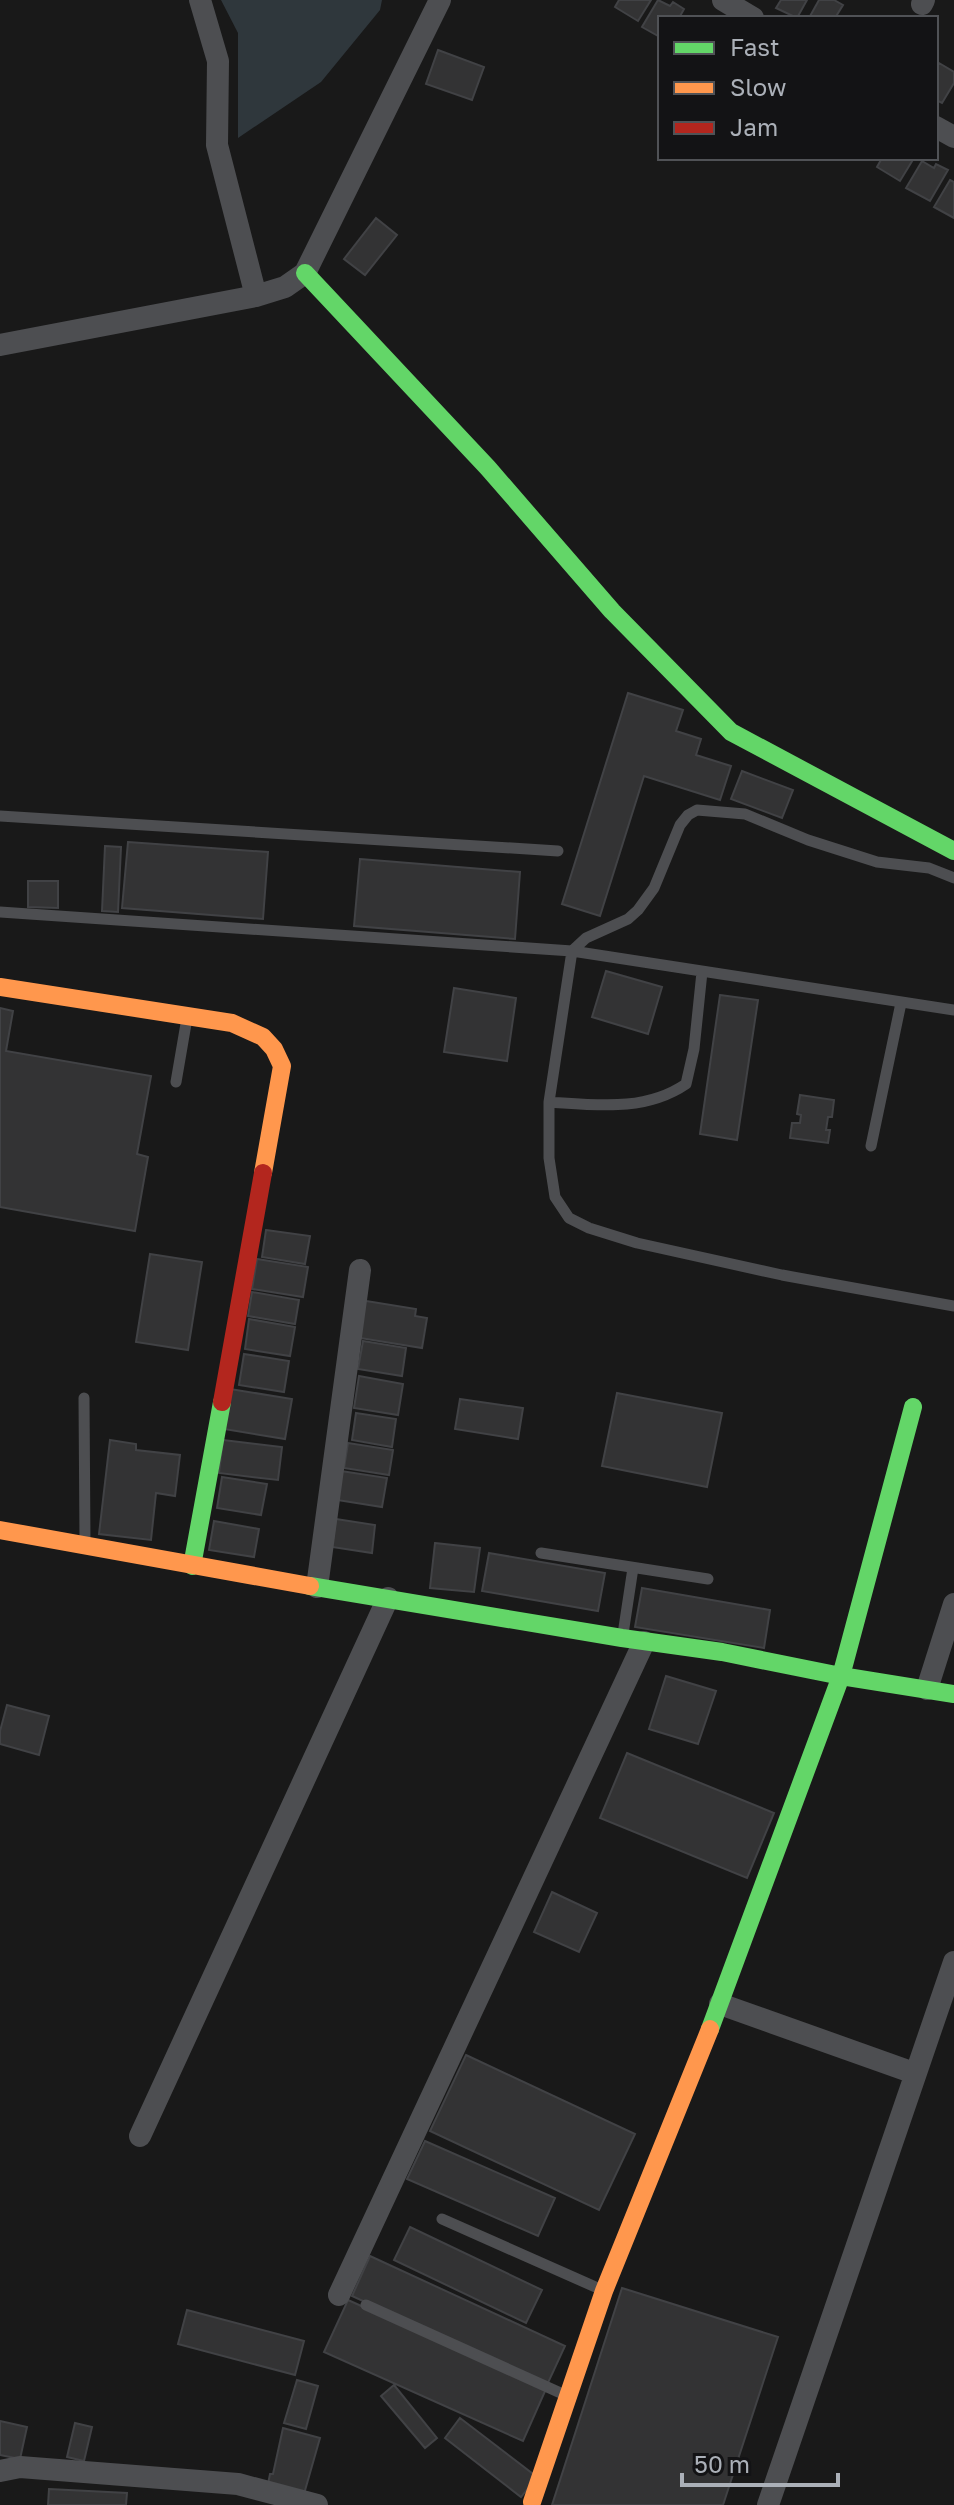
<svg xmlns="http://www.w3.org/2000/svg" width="954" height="2505" font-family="'Golos Text',sans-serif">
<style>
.water{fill:#2f373c}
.building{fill:#333334;stroke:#414245;stroke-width:2}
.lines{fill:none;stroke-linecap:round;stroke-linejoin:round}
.lane{stroke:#4d4e51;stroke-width:11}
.street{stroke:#4d4e51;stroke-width:22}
.fast{stroke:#63d668;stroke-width:18}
.slow{stroke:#ff974d;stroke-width:18}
.jam{stroke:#b3261e;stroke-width:18}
</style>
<rect width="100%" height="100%" fill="#191919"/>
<path class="water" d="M221,0H382L380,10L321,82L238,138V33Z"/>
<path class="building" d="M619,0H651L638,21L615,7Z
M658,0L670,6L673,2L684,9L679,18H660V37L642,27Z
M781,0H807L797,18L776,8Z
M819,0H834L843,5L835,18H809Z
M438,50L484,67L472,100L426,84Z
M939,63L954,72V83L942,103L936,100V68Z
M882,158H914L900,181L877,167Z
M922,161L934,168L936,164L948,170L930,201L906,188Z
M950,180L954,182V218L934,207Z
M376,218L397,235L365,275L344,259Z
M628,693L683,710L676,731L701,739L696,755L731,766L720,800L644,776L600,916L562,904Z
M742,771L793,790L782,818L731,799Z
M128,842L268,852L263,919L122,908Z
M105,846L121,847L118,912L102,911Z
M360,859L520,872L515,939L354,926Z
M28,881H58V908L28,907Z
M606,971L662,987L648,1034L592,1017Z
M454,988L516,998L507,1061L444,1052Z
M720,995L758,1000L737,1140L700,1134Z
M0,1008L13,1011L6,1051L151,1076L137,1154L148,1157L135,1231L0,1207Z
M800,1095L834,1100L832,1117H828L826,1130H830L828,1143L790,1138L792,1123H800L801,1115L797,1114Z
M266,1230L310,1236L305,1264L262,1257Z
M150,1254L202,1262L188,1350L136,1342Z
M257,1259L308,1267L303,1297L252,1289Z
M252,1292L299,1300L295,1324L248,1316Z
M360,1300L416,1309L415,1316L427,1318L422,1348L354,1337Z
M249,1319L295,1327L290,1356L245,1349Z
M363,1341L406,1348L402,1376L358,1369Z
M244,1354L289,1361L284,1392L239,1385Z
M359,1376L403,1384L398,1415L354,1408Z
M230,1389L292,1399L285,1439L224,1429Z
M617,1393L722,1413L707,1487L602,1466Z
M460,1399L523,1408L518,1439L455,1429Z
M356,1413L396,1419L392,1447L352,1440Z
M110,1440L136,1444V1450L180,1455L175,1496L156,1493L151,1540L99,1534Z
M223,1440L282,1447L278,1480L219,1473Z
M348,1443L393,1450L389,1475L344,1468Z
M341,1471L387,1478L382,1507L337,1500Z
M222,1477L267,1484L261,1515L217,1508Z
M336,1519L375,1525L372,1553L332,1547Z
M214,1521L259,1529L254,1557L209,1550Z
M435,1543L480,1548L474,1592L430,1588Z
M489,1553L605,1573L598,1611L482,1591Z
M642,1588L770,1610L764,1648L635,1627Z
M666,1676L716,1691L698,1744L649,1729Z
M7,1705L49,1716L39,1755L0,1744V1731Z
M627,1753L774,1813L747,1878L600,1818Z
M552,1892L597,1913L579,1952L534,1932Z
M466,2055L635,2134L599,2210L430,2131Z
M425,2141L555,2198L538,2236L407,2179Z
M410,2227L542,2290L526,2323L394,2260Z
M370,2256L565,2346L547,2385L352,2296Z
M622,2288L778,2337L723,2505H552Z
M348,2300L546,2389L523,2441L324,2352Z
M187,2310L304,2341L295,2375L178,2344Z
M297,2380L318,2386L306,2429L284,2423Z
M394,2385L437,2438L425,2448L381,2396Z
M460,2418L537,2477L521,2497L445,2438Z
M0,2421L27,2427L20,2459L0,2455Z
M75,2423L92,2427L84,2461L67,2457Z
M283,2428L320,2438L304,2494L268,2484L270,2474H273Z
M49,2489L127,2493L126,2505H48Z"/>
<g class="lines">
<path class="lane" d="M0,816L558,851
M954,878L929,868L877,862L808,840L745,814L697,810L688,815L680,825L654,888L638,910L628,919L586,938L572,951L549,1102V1158L555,1197L569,1218L589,1228L637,1243L782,1275L954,1306
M0,912L572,951L954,1010
M176,1082L187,1018
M549,1102C596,1105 645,1112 686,1084L694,1049L702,972
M871,1146L901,1003
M84,1398L85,1541
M541,1553L708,1579
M623,1634L633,1568
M442,2219L600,2289
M366,2305L565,2395"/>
<path class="street" d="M200,0L218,61L217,145L256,296
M723,0L753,18
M922,4L924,0
M936,127L954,137
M0,345L256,296L285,287L305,273L440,0
M317,1587L360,1270
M927,1689L954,1604
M720,2004L914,2073
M140,2136L388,1598
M339,2295L644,1642
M0,2471L20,2467L238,2484L317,2505
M768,2505L954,1962"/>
<path class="fast" d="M305,273L488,468L612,611L731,732L954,851
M192,1566L222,1402
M310,1586L622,1638L722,1652L841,1676L954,1694
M710,2029L841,1676L913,1407"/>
<path class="slow" d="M0,987L232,1023L263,1037L274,1049L282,1066L263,1173
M0,1530L310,1586
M532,2502L604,2291L710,2029"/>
<path class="jam" d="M222,1402L263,1173"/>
</g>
<rect x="658" y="16" width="280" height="144" fill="#131315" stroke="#505256" stroke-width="2"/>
<rect x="674" y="42" width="40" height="12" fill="#63d668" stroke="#505256" stroke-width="2"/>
<text x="730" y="56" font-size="24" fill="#abb0b8">Fast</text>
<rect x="674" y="82" width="40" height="12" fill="#ff974d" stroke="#505256" stroke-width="2"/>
<text x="730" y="96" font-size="24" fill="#abb0b8">Slow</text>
<rect x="674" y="122" width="40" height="12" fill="#b3261e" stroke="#505256" stroke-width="2"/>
<text x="730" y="136" font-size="24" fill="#abb0b8">Jam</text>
<path d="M682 2473v12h156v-12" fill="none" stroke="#abb0b8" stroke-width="4"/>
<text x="694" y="2473" font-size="24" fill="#abb0b8" stroke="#131315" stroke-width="6" paint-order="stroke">50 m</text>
</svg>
